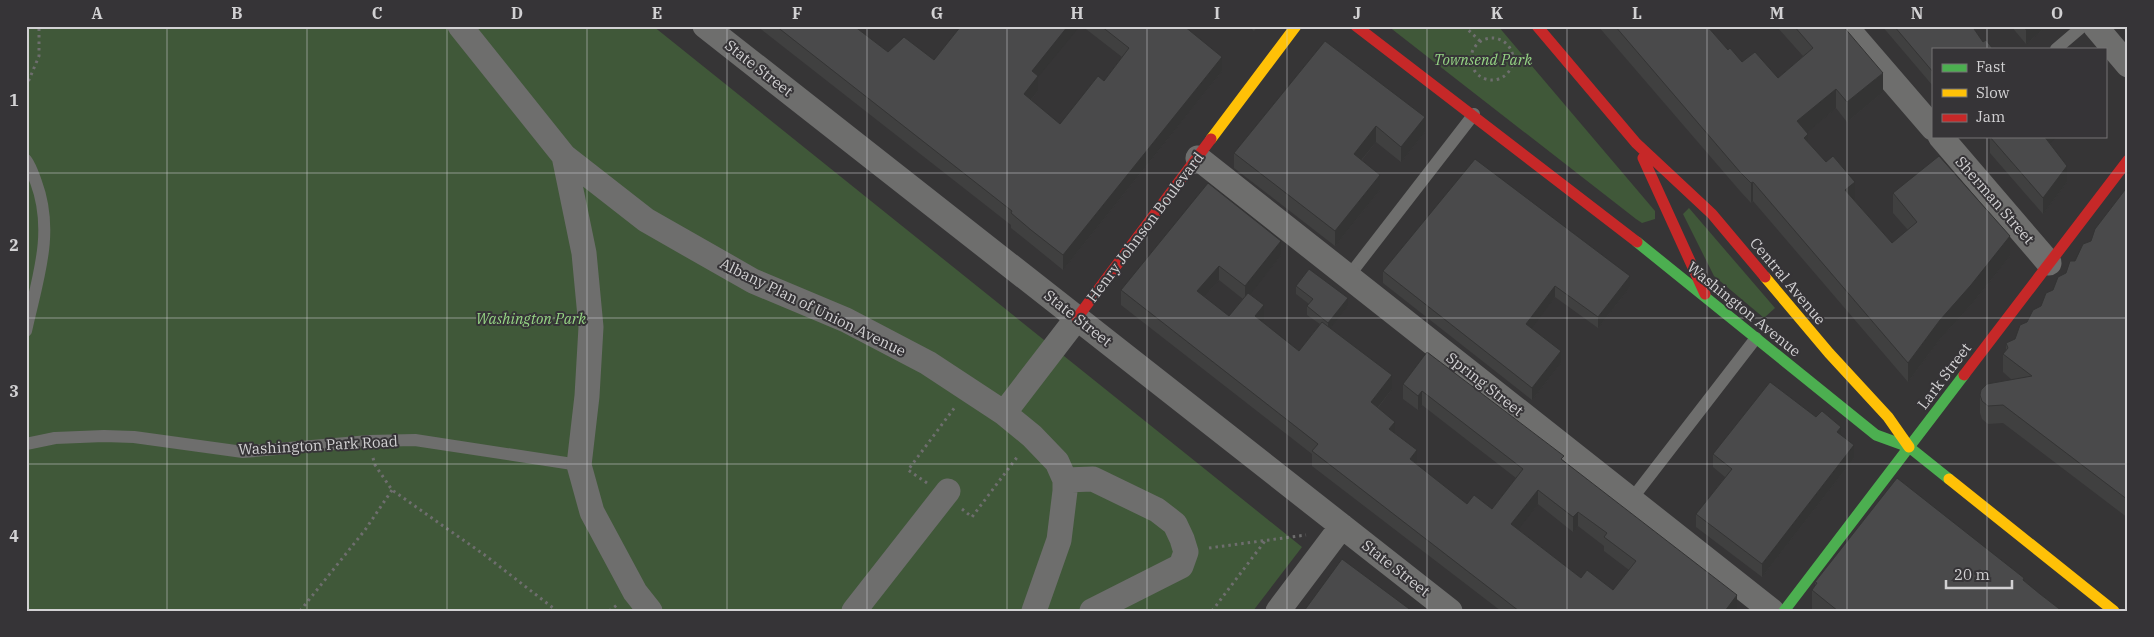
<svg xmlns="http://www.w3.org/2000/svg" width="2154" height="637" font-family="'IBM Plex Serif',serif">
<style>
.green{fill:#405839}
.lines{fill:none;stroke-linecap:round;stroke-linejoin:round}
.path{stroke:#6e6e6e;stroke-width:3;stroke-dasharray:2.5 4;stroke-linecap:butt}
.lane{stroke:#6e6e6d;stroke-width:12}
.street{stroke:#6e6e6d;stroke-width:25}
.fast{stroke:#4caf50;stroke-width:11}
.slow{stroke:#ffc107;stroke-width:11}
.jam{stroke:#c62828;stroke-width:11}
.wall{fill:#404040;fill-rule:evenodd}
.shaded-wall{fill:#343434}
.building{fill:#4a4a4b;stroke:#343434;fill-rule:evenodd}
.grid{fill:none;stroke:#d2d1d3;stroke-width:1;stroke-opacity:0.55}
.labels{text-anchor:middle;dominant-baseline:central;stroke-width:4;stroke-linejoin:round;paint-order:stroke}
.park-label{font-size:15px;font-style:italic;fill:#95d484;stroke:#363437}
.street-label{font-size:15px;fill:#d2d1d3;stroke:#363437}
.neatline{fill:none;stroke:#d2d1d3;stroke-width:2}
.grid-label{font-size:16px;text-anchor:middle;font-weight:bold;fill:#d2d1d3}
</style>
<rect width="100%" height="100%" fill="#363536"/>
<path class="green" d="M26,26H653L1302,547L1253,611H26Z
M1388,26H1498L1655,211V219L1642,223L1636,219Z
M1689,208L1775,308L1764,318L1714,276L1683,214Z"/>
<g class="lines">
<path class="path" d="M1464,26L1480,41
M1471 59a21 21 0 1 1 42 0a21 21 0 1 1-42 0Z
M26,87L39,56V26
M373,458L375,465L392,490L486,556L557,611
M927,483L908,470L955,407
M962,509L972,517L1018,456
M1209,548L1306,535
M300,611L365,530L392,490
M609,611L617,605
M1212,611L1265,541"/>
<path class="lane" d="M2056,49L2083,26
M26,160C31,167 33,174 36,182C55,233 37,280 26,331
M1348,277L1474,114
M26,444L55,438L104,436L134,437L243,452L369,441L415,440L579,465
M1631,500L1756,338"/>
<path class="street" d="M460,26L564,156L646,220L753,281L846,320L928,363L1004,413L1032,436L1057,462L1065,480V491L1059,540L1034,611
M705,26L1450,611
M1845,26L1933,128
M2095,26L2128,65
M1940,136L2049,263
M564,156L584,253L591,327L587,396L579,465L592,512L635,592L650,611
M1198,158L1772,611
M1004,413L1077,318
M1065,480L1093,479L1157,510L1175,524L1182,539L1186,552L1181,566L1092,611
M854,611L948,491
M1278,611L1342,526"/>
<path class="fast" d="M1637,242L1876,435L1909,447L1949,479
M1784,611L1964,375"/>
<path class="slow" d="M1211,139L1296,26
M1765,277L1829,353L1888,417L1909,447
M1949,479L2114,611"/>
<path class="jam" d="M1356,26L1637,242
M1537,26L1636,143L1712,214L1765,277
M1643,158L1705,294
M1077,318L1211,139
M1964,375L2128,160"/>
</g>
<path class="wall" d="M757,26H854L888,52L934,60L1038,77V91L1031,100L1060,124L1104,81L1122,57L1082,26H1184L1222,71L1063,270L1031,244L1011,228V225Z
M1249,26H1258L1254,31Z
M1598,26H1707L1728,50L1742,62L1778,78L1803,56L1778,28V26H1843L1883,92L1847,122L1836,108L1807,132L1808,142L1855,201L1892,243L1908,230L1893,213V193L2010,256L1971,305L1940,339L1908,382L1753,201L1751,203L1740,191Z
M1882,26H1972L1983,42L1933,49V86Z
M2011,26H2047L2026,44Z
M1325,41L1425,132L1401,162L1376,142L1362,160L1380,190L1335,246L1234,168V153Z
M1990,137L2050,143L2067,182L2043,214L1990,153Z
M2128,186V518L2003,423L1988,424L1982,419L1980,413V395L2012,380L2003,372V354L2006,350V343L2015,339L2066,273L2075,261L2091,241Z
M1281,241V255L1250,294L1264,320L1262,322L1299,351L1320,324L1307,315V306L1309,304L1296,294V286L1348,306L1330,328L1392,389L1378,408L1417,465L1467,504L1492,509L1516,478L1422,405L1418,410L1403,399V384L1427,352L1564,461L1737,609L1736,611H1501L1312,466V454L1121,305V290ZM1219,280L1243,299L1229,316L1204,297ZM1538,504L1573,532L1578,526L1604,546V551L1629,570L1613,590L1581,578L1518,529Z
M1383,271L1630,287L1598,328L1555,297L1531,328L1561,363L1532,400L1383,283Z
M1841,436L1854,458L1762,577L1696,527V514L1725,477L1713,467V454Z
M2024,581L2040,594L2062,611H1813L1812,610V590L1815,586V582Z"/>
<path class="shaded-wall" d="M1068,26H1080L1038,77V91L1024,108V94L1032,71Z
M2030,26H2047L2026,44V30Z
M1222,57V71L1063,270V255Z
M1883,73V92L1847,122V102Z
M1836,89V108L1797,141V121Z
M1425,117V132L1401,162V147Z
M1376,126V142L1354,169V154Z
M1808,134V153L1804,138Z
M2042,136H2058L2042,150Z
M2067,166V182L2043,214V198Z
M1380,175V190L1335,246V231Z
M1753,182V201L1751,203V183Z
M1855,182V201L1845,190Z
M2010,236V256L1971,305L1940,339L1908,382V363L1940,320Z
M1281,241V255L1245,301V286Z
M1219,266V280L1197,305V291Z
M1630,276V287L1598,328V317Z
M1555,286V297L1526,336V324Z
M1348,298V306L1328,331V323Z
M1264,305V320L1255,331V316Z
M1561,351V363L1532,400V388Z
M1392,375V389L1371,416V402Z
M1422,391V405L1418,410V396Z
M1395,422V437L1389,429Z
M1841,427V440L1837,432Z
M1854,445V458L1762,577V564Z
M1417,450V464L1410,459Z
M1538,490V504L1511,539V524Z
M1578,512V526L1573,532V517Z
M1737,595V609L1736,611H1725Z"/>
<path class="building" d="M776,26H854L888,52L904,37L934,60L961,26H1068L1032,71L1038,76L1024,94L1060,124L1098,76L1104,81L1129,48L1101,26H1184L1222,57L1063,255L1031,230L1011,213L1012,211Z
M1615,26H1707L1728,50L1730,48L1742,62L1755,52L1778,78L1813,48L1794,26H1843L1883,73L1847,102L1836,89L1797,121L1808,134L1804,138L1826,162L1833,156L1855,182L1845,190L1892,243L1917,222L1893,193L1939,156L2010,236L1971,285L1940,320L1908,363L1753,182L1751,183L1740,172Z
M1894,26H1972L1983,42L1986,40L1993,49H1933V72Z
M2024,26H2030L2026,30Z
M1325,41L1425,117L1401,147L1376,126L1354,154L1380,175L1335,231L1234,153Z
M1991,136H2044L2067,166L2043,198L1990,137Z
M1475,159L1630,276L1598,317L1555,286L1526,324L1561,351L1532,388L1383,271Z
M1208,183L1281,241L1245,286L1219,266L1197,291L1229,316L1248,293L1264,305L1255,316L1299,351L1322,322L1392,375L1371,402L1395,422L1389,429L1417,450L1410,459L1467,504L1474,495L1492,509L1523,469L1422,391L1418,396L1403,384L1427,352L1564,456L1561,459L1737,595L1725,611H1519L1312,451L1318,444L1121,290ZM1538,490L1573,517L1578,512L1607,533L1604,537L1636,561L1613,590L1587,570L1581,578L1511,524Z
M2128,186V500L2003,405L1988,406L1982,401L1980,395L1981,390L1987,384L2032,376L2003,354L2008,348L2006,343L2015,339L2020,325L2027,322L2033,310L2041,306L2046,293L2053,290L2058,277L2066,273L2070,261H2075L2083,244L2091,241L2095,229Z
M1309,269L1348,298L1328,323L1307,306L1313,299L1296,286Z
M1770,382L1816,417L1822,411L1841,427L1837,432L1854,445L1762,564L1696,514L1732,469L1713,454Z
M1897,478L2024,578L2023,580L2040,594L2062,611H1838L1812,590L1817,583L1815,582Z
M1342,559L1412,611H1304Z"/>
<path class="grid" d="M167,26V611M307,26V611M447,26V611M587,26V611M727,26V611M867,26V611M1007,26V611M1147,26V611M1287,26V611M1427,26V611M1567,26V611M1707,26V611M1847,26V611M1987,26V49M1987,136V611M26,173H2128M26,318H2128M26,464H2128"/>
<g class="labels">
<g class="park-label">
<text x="1483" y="59">Townsend Park</text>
<text x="531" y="318">Washington Park</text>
</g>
<g class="street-label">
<text transform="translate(759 68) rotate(38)">State Street</text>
<text transform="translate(1995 200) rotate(49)">Sherman Street</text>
<text transform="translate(1145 227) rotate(-53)">Henry Johnson Boulevard</text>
<text transform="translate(1788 281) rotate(50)">Central Avenue</text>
<text transform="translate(813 307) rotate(26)">Albany Plan of Union Avenue</text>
<text transform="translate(1744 309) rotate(39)">Washington Avenue</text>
<text transform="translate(1078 318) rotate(38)">State Street</text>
<text transform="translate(1944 376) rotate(-53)">Lark Street</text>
<text transform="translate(1485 384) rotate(38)">Spring Street</text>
<text transform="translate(318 445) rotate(-3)">Washington Park Road</text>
<text transform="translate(1396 568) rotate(38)">State Street</text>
</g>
</g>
<rect width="2154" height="637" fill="none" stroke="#363437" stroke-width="55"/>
<rect x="1932" y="48" width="175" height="90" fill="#363437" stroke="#747375"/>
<rect x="1942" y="64" width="25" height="8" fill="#4caf50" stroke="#747375"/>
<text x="1976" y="72" font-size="15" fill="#d2d1d3">Fast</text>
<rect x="1942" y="89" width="25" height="8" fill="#ffc107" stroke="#747375"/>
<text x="1976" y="98" font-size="15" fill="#d2d1d3">Slow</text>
<rect x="1942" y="114" width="25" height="8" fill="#c62828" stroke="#747375"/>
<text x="1976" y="122" font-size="15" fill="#d2d1d3">Jam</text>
<path d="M1946 580v8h66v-8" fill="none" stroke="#d2d1d3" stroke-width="2.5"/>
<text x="1954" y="580" font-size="15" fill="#d2d1d3" stroke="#363437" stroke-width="4" paint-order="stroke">20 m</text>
<rect x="28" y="28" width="2098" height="582" class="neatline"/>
<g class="grid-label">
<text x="97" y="19">A</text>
<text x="237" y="19">B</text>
<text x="377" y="19">C</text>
<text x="517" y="19">D</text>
<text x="657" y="19">E</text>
<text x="797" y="19">F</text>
<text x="937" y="19">G</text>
<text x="1077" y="19">H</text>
<text x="1217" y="19">I</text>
<text x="1357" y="19">J</text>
<text x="1497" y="19">K</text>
<text x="1637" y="19">L</text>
<text x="1777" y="19">M</text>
<text x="1917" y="19">N</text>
<text x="2057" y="19">O</text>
<text x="14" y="106">1</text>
<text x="14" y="251">2</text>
<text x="14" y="397">3</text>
<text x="14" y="542">4</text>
</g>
</svg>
